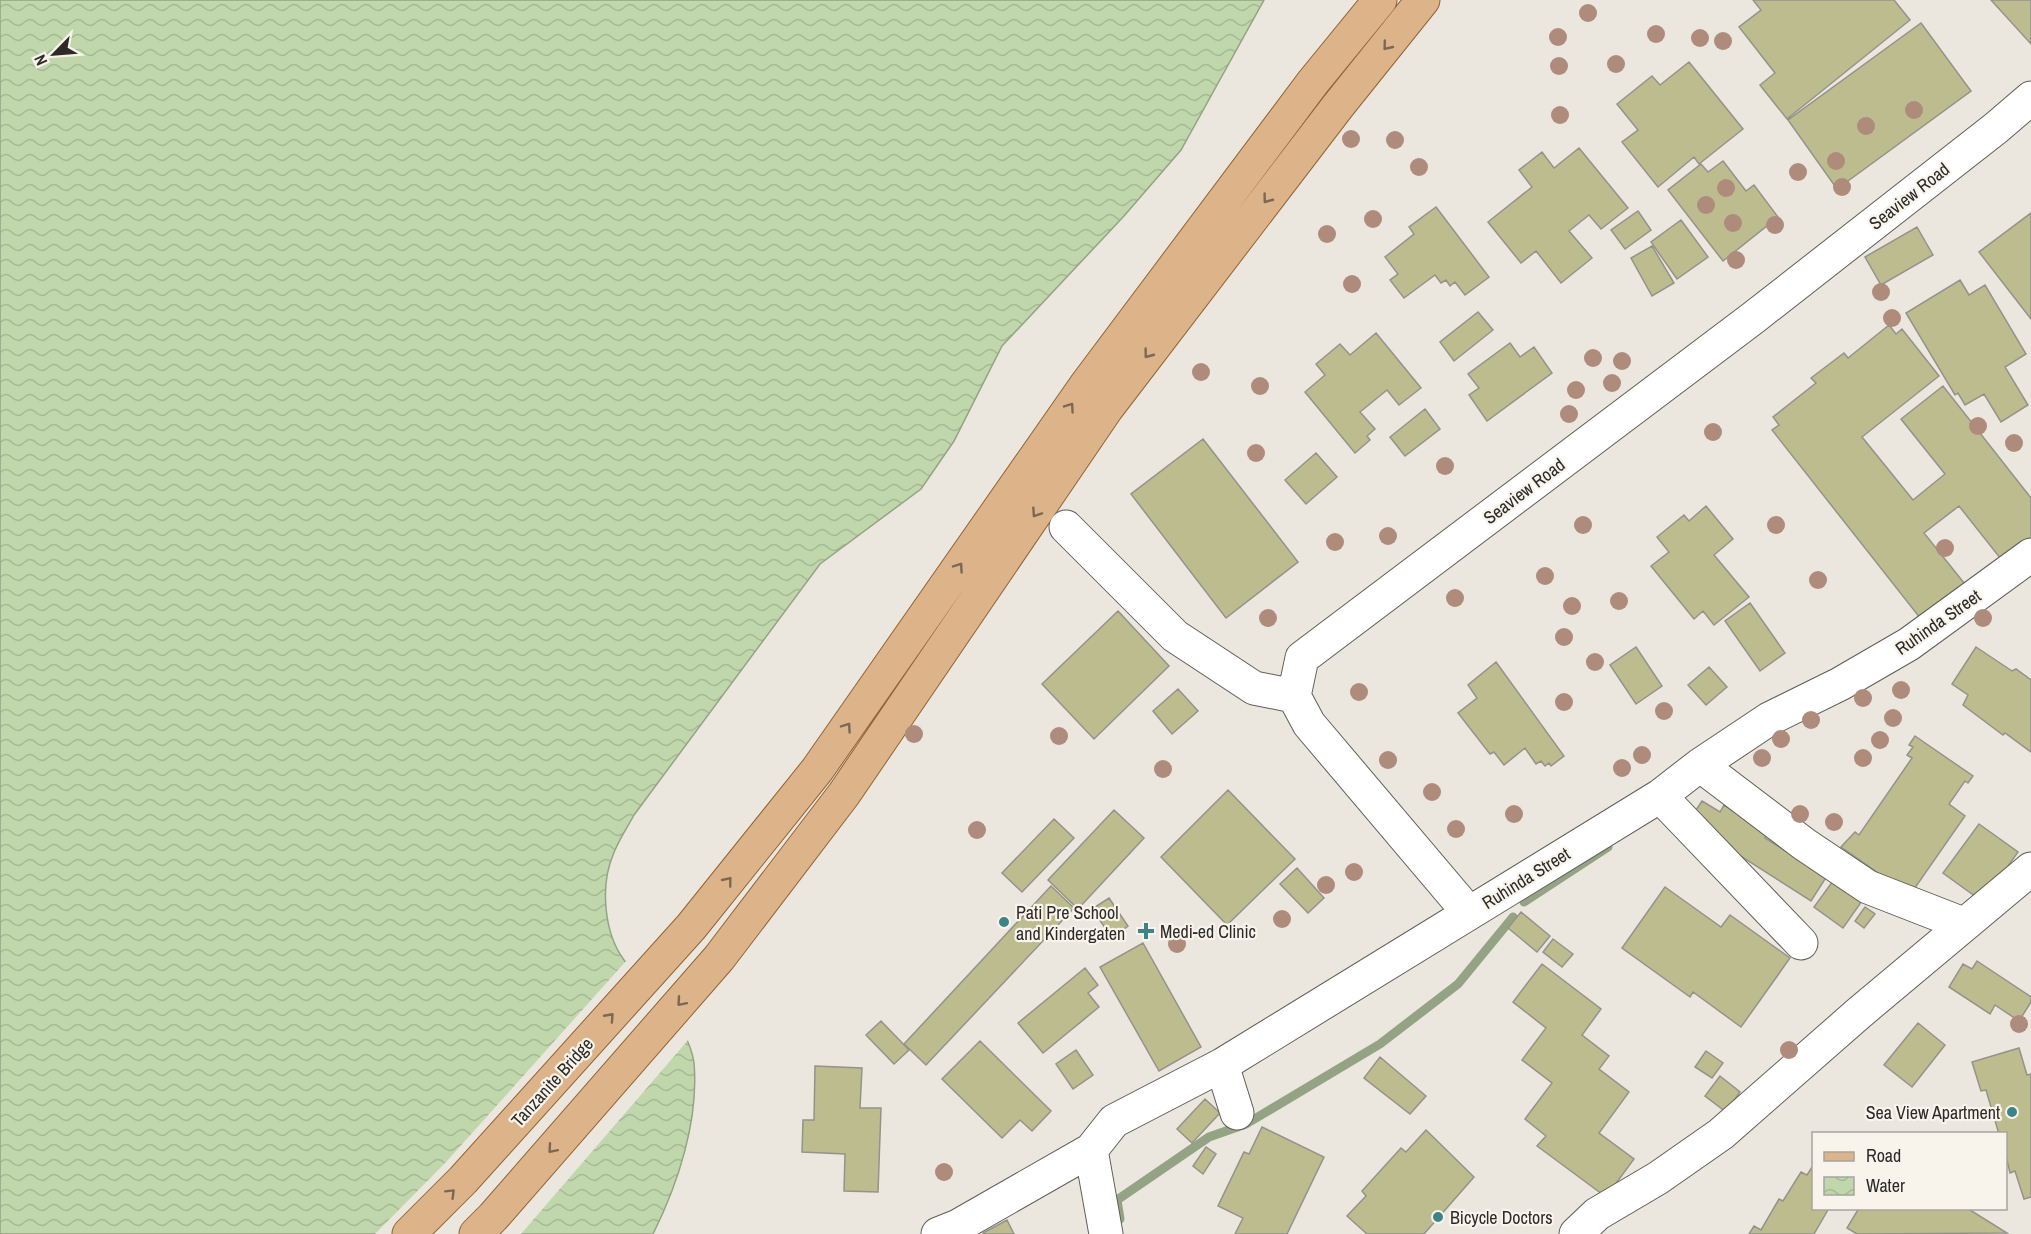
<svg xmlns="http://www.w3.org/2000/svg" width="2031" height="1234" font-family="'Archivo Narrow',sans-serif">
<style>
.water{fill:url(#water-waves);stroke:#94a384;stroke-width:1.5}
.pier{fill:#ebe7df}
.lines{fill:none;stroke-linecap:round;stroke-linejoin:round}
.stream{stroke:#94a384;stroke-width:9}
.building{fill:#bdbc8e;stroke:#93938b;stroke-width:1.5}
.minor-casing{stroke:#615d56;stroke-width:35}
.major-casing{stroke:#916335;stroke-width:35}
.minor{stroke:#fff;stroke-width:33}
.major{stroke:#ddb38a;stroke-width:33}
.tree{fill:#ae8b7b}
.oneway{stroke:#7c6854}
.poi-dot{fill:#3c8486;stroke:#f8f4ec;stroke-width:2}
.labels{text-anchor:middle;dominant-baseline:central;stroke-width:4.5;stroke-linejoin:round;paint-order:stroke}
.street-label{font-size:18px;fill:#2c2b28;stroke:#f8f4ec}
.poi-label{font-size:18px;fill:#2c2b28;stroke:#f8f4ec;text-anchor:start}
</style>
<defs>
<pattern id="water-waves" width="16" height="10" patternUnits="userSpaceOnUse" patternTransform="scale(1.5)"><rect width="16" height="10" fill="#c0d7ac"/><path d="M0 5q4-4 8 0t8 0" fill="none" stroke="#a5b994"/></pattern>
</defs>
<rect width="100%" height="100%" fill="#ebe7df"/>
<path class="water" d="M0,0H1264L1181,150L1124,216L1002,346L954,441L921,489L820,564L634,815C627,828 618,841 613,855C600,886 604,933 624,960C641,985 670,1000 682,1029C687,1039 693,1053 694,1063C699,1120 678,1184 653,1234H0Z"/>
<path class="pier" d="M627,960L664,998L684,1025L689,1039L521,1234H375L447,1161Z"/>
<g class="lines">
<path class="stream" d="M1524,902L1608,847
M1120,1219L1117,1200L1209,1137L1246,1124L1380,1044L1458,984L1513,917"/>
</g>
<path class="building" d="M1753,0H1894L1910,20L1787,119L1760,85L1775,73L1739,27L1761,10Z
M1991,0H2031V44Z
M1921,23L1971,91L1837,189L1788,120Z
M1689,62L1743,129L1699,164L1694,157L1658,187L1622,142L1638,130L1617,104L1652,76L1660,85Z
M1579,148L1628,208L1601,229L1589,215L1569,231L1592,258L1561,283L1536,251L1521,263L1488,222L1532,187L1519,170L1542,152L1554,168Z
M1723,161L1746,191L1754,185L1778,217L1723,261L1668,190L1701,164L1708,172Z
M1436,207L1489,277L1465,295L1455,282L1450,286L1446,280L1441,283L1435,275L1404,298L1390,280L1398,274L1385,257L1414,234L1409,227Z
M1638,211L1651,230L1625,249L1611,230Z
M2031,213V319L1979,252Z
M1681,220L1708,257L1677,279L1651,242Z
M1917,227L1933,255L1881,285L1865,257Z
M1652,246L1674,283L1652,296L1631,258Z
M1960,280L1969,295L1985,285L2026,354L2005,367L2028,405L2001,422L1984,394L1965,405L1958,393L1955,395L1906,313Z
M1478,312L1493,330L1454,361L1440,342Z
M1889,325L1896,334L1902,329L1939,376L1862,437L1913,500L1945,474L1901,419L1943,386L2031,498V549L2008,568L1959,506L1924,533L1972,593L1928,628L1772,430L1779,425L1773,417L1816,383L1811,378L1844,353L1848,358Z
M1376,333L1421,388L1399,405L1387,390L1360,412L1375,429L1367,436L1370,440L1355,453L1305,392L1325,375L1316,364L1340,344L1350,355Z
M1510,343L1520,357L1534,347L1552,373L1487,421L1469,395L1479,388L1468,374Z
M1425,409L1440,429L1405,456L1390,437Z
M1203,439L1298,562L1226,618L1131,494Z
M1316,453L1337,477L1306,504L1285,480Z
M1706,506L1733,539L1714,555L1749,597L1714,625L1703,611L1694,619L1651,566L1669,552L1657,537L1684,515L1689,521Z
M1750,603L1785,653L1760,671L1725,621Z
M1118,611L1169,666L1094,739L1042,684Z
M1636,647L1662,686L1636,704L1610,665Z
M1976,647L2012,671L2016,669L2031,680V752L2005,733L2003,735L1963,705L1968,695L1952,684Z
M1496,662L1564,756L1551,766L1549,763L1545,766L1541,761L1536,764L1525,748L1504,765L1494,752L1490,754L1458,713L1477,698L1468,685Z
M1709,667L1727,687L1706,705L1688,685Z
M1178,689L1198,711L1172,734L1153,711Z
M1915,736L1973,776L1968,783L1965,781L1949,804L1965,816L1910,895L1841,847L1855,832L1859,835L1912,758L1907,755L1913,747L1909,745Z
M1228,790L1295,859L1227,925L1161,857Z
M1702,801L1720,812L1724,805L1768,833L1765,838L1784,850L1788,845L1827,876L1811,901L1706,834L1692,816Z
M1114,810L1144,838L1078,909L1048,880Z
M1054,819L1074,838L1022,892L1002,873Z
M1979,824L2018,852L1983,902L1943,873Z
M1297,868L1324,898L1308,913L1280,884Z
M1833,881L1862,901L1843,928L1814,907Z
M1051,886L1074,908L926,1065L904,1044Z
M1665,887L1721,927L1730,915L1790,958L1741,1027L1693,992L1690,997L1622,948Z
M1109,898L1128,926L1112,938L1092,909Z
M1865,907L1875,914L1864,928L1855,921Z
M1521,912L1550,936L1537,952L1508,928Z
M1553,939L1573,954L1562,967L1543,952Z
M1143,943L1201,1047L1159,1071L1100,967Z
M1977,961L2031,997V1002L2019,1021L1995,1005L1990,1014L1949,987L1963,964L1972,969Z
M1542,964L1601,1009L1582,1035L1609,1056L1599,1069L1629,1092L1599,1133L1634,1159L1606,1197L1537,1146L1546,1136L1525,1119L1552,1083L1522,1060L1546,1028L1513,1002Z
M1085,968L1098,985L1088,993L1099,1007L1043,1053L1018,1023Z
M881,1021L909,1050L894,1064L866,1035Z
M1918,1023L1945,1045L1912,1087L1884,1065Z
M980,1041L1051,1111L1032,1131L1020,1120L1002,1138L942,1079Z
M2019,1048L2027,1075L2031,1074V1197L2024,1199L2015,1171L2010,1173L2006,1156V1134H1999L1986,1090L1981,1091L1972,1062Z
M1076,1050L1093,1075L1073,1089L1056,1064Z
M1706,1051L1723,1063L1712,1078L1695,1067Z
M1380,1057L1426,1096L1410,1114L1364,1078Z
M815,1066L862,1068L860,1108H881L878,1192L844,1191L845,1154L802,1152L803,1120H814Z
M1720,1076L1740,1092L1726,1112L1705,1096Z
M1205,1099L1220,1113L1192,1143L1177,1129Z
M1262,1127L1324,1157L1287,1234H1235L1243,1218L1218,1206L1244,1152L1249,1154Z
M1426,1130L1474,1177L1424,1234H1367L1347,1216L1366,1196L1362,1191L1401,1148L1406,1152Z
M1206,1147L1216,1154L1203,1174L1193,1166Z
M1814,1164V1208H1829L1814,1234H1749L1754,1226L1761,1230L1779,1199L1783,1201L1801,1172L1807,1175Z
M1814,1164V1208H1829L1814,1234H1749L1754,1226L1761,1230L1779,1199L1783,1201L1801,1172L1807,1175Z
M1859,1208H1967L2007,1233L1857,1234L1847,1228Z
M1859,1208H1967L2007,1233L1857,1234L1847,1228Z
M1007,1220L1014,1234H983V1233Z"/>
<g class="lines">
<g class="minor-casing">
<path id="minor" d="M1066,527L1175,636L1254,688L1294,696
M1700,765L1804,844L1868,887L1963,924
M1660,796L1801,943
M1469,913L1309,724L1294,696L1302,658L1753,318L1996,128L2031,98
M1222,1065L1237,1113
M938,1234L958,1226L1091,1150
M1106,1234L1091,1150L1114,1121L1222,1065L1660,796L1700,765L1769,719L1840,684L1909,644L2031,555
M1576,1234L1597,1214L1658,1178L1721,1134L1859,1013L2031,869"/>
</g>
<g class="major-casing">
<path id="major" d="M409,1234L463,1180L691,927L817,770L1086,385L1313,82L1380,0
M476,1234L493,1217L719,958L844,794L1107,408L1338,106L1423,0"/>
</g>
<use href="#minor" class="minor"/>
<use href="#major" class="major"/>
</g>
<g class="tree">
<circle cx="1588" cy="13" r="9"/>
<circle cx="1656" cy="34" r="9"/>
<circle cx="1558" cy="37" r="9"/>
<circle cx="1700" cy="38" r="9"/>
<circle cx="1723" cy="41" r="9"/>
<circle cx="1616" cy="64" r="9"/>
<circle cx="1559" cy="66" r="9"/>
<circle cx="1914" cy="110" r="9"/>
<circle cx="1560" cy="115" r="9"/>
<circle cx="1866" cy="126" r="9"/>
<circle cx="1351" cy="139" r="9"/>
<circle cx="1395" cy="140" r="9"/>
<circle cx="1836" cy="161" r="9"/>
<circle cx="1419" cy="167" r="9"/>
<circle cx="1798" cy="172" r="9"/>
<circle cx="1842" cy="187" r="9"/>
<circle cx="1726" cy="188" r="9"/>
<circle cx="1706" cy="205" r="9"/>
<circle cx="1373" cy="219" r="9"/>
<circle cx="1733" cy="223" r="9"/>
<circle cx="1775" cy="225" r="9"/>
<circle cx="1327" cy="234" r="9"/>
<circle cx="1736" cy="260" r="9"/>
<circle cx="1352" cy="284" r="9"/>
<circle cx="1881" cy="292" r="9"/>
<circle cx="1892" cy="318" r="9"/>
<circle cx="1593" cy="358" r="9"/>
<circle cx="1622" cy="361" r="9"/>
<circle cx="1201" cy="372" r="9"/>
<circle cx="1612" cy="383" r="9"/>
<circle cx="1260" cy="386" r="9"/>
<circle cx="1576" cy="390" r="9"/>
<circle cx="1569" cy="414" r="9"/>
<circle cx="1978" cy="426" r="9"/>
<circle cx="1713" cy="432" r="9"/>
<circle cx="2014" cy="443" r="9"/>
<circle cx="1256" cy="453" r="9"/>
<circle cx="1445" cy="466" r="9"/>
<circle cx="1583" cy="525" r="9"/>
<circle cx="1776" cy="525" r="9"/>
<circle cx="1388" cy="536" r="9"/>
<circle cx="1335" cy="542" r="9"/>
<circle cx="1945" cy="548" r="9"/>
<circle cx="1545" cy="576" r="9"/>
<circle cx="1818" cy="580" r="9"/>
<circle cx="1455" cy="598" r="9"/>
<circle cx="1619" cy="601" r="9"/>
<circle cx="1572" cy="606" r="9"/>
<circle cx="1268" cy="618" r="9"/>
<circle cx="1983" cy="618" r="9"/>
<circle cx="1564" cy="637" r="9"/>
<circle cx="1595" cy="662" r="9"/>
<circle cx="1901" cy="690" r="9"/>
<circle cx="1359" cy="692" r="9"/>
<circle cx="1863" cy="698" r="9"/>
<circle cx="1564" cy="702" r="9"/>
<circle cx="1664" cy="711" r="9"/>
<circle cx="1893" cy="718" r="9"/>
<circle cx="1811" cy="720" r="9"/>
<circle cx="914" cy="734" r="9"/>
<circle cx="1059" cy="736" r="9"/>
<circle cx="1781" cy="739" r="9"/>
<circle cx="1880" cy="740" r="9"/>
<circle cx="1642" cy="755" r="9"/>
<circle cx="1762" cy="758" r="9"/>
<circle cx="1863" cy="758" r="9"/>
<circle cx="1388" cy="760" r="9"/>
<circle cx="1622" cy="768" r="9"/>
<circle cx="1163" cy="769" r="9"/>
<circle cx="1432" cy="792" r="9"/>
<circle cx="1514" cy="814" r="9"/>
<circle cx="1800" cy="814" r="9"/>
<circle cx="1834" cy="822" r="9"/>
<circle cx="1456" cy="829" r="9"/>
<circle cx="977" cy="830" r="9"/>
<circle cx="1354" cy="872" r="9"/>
<circle cx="1326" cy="885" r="9"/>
<circle cx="1282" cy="919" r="9"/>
<circle cx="1177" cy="944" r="9"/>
<circle cx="2019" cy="1024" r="9"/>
<circle cx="1789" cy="1050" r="9"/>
<circle cx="944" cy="1172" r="9"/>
</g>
<defs><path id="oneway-chevron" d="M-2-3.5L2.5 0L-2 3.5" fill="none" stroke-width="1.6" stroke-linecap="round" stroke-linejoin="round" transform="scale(1.5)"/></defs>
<g class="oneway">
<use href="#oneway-chevron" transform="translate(1387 46) rotate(129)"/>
<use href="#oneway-chevron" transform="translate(1267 199) rotate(127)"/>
<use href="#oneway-chevron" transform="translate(1148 354) rotate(127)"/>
<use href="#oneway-chevron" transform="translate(1070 407) rotate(-55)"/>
<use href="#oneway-chevron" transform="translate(1036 513) rotate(124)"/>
<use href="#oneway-chevron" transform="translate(959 567) rotate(-55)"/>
<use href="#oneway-chevron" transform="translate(847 727) rotate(-55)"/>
<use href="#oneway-chevron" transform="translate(728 881) rotate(-51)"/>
<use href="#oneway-chevron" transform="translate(681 1002) rotate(131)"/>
<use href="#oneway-chevron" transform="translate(610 1017) rotate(-48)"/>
<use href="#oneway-chevron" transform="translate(552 1149) rotate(131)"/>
<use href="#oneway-chevron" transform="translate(451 1193) rotate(-45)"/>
</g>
<g class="poi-dot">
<circle cx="1004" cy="922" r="6"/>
<path d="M1143 922h6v6h6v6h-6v6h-6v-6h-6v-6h6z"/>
<circle cx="2012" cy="1112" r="6"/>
<circle cx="1438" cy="1217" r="6"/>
</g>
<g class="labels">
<g class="street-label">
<text transform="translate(1909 196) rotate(-38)">Seaview Road</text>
<text transform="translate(1524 491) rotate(-37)">Seaview Road</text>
<text transform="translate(1938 622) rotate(-35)">Ruhinda Street</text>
<text transform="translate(1526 878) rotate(-32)">Ruhinda Street</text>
<text transform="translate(552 1082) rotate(-48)">Tanzanite Bridge</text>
</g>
<g class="poi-label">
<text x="1016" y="912">Pati Pre School<tspan x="1016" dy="21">and Kindergaten</tspan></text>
<text x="1160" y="931">Medi-ed Clinic</text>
<text x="2000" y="1112" text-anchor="end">Sea View Apartment</text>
<text x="1450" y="1217">Bicycle Doctors</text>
</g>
</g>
<rect x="1812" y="1132" width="195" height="78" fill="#f8f4ec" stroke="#a6a49e" stroke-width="1.5"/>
<rect x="1824" y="1152" width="30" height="9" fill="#ddb38a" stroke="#a6a49e" stroke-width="1.5"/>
<text x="1866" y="1162" font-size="18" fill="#2c2b28">Road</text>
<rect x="1824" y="1177" width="30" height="18" fill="url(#water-waves)" stroke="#a6a49e" stroke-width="1.5"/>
<text x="1866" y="1192" font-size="18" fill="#2c2b28">Water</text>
<g transform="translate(54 54) rotate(245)" stroke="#f8f4ec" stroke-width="4.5" paint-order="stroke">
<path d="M0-4.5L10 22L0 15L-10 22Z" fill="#2c2b28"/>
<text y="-9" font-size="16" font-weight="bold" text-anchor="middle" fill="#2c2b28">N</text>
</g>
</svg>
